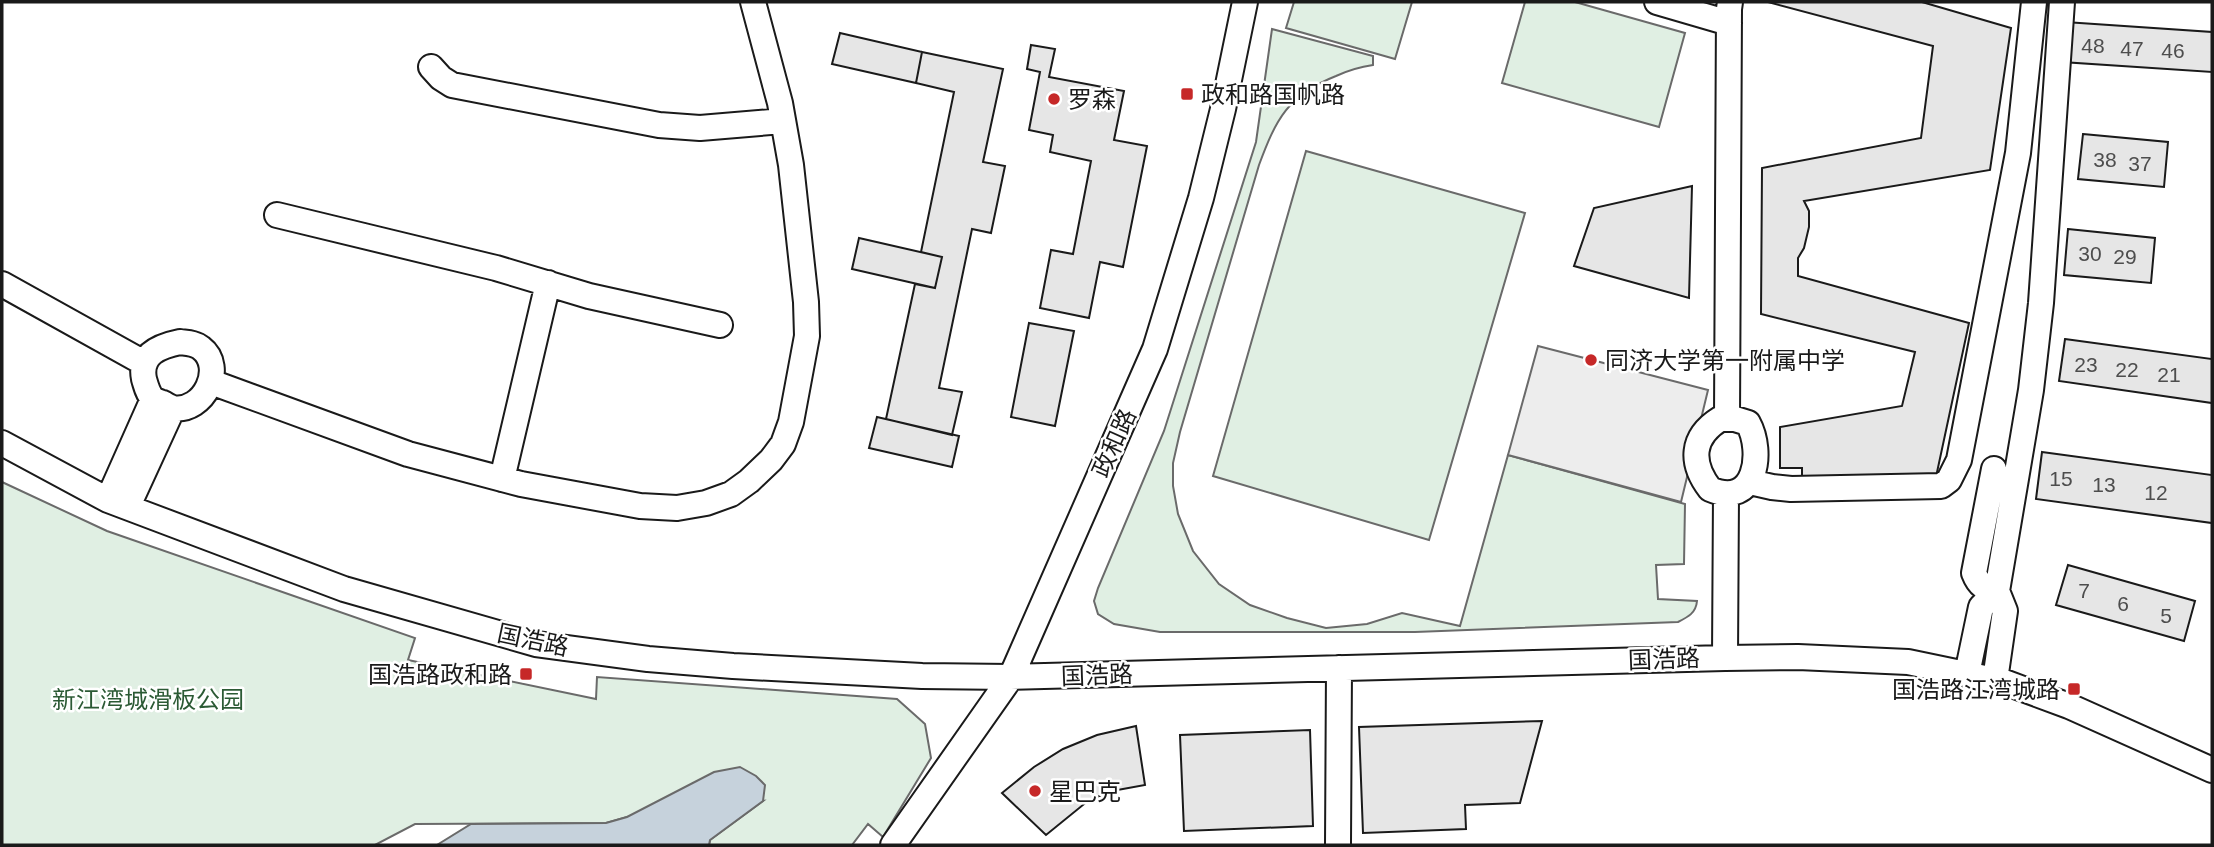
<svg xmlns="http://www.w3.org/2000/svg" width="2214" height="847" font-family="Helvetica,'Noto Sans SC',sans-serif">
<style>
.green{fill:#e0efe3;stroke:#6a6a6a;stroke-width:2}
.parking{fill:#ededed;stroke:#6a6a6a;stroke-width:2}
.water{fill:#c6d2dc;stroke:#6a6a6a;stroke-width:2}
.building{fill:#e6e6e6;stroke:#1a1a1a;stroke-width:2}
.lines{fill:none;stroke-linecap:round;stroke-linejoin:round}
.minor-casing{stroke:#1a1a1a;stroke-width:28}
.minor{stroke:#fff;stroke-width:24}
.poi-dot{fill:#c62828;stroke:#fff;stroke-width:2.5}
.labels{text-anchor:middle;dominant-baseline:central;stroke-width:5;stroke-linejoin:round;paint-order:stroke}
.number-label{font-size:21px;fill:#4d4d4d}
.poi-label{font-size:24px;fill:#1a1a1a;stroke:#fff;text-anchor:start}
.street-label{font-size:24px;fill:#1a1a1a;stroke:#fff}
.park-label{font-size:24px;fill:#2b5a34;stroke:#fff}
</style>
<rect width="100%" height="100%" fill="#fff"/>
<path class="green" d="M1294,2H1412L1395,59L1286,28Z
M1525,2H1575L1685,33L1659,127L1502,83Z
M1272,29L1373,56V65C1359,67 1349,70 1336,76C1288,95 1276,119 1259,165L1180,432L1173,463V486L1178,514L1193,551L1219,584L1250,605L1287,618L1326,628L1367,624L1402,613L1460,626L1508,455L1685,504L1684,564L1656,565L1658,599L1697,601C1696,613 1688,617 1678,622L1415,632H1160L1114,624L1098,614L1094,601L1098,588L1164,431L1256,142Z
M1306,151L1525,213L1429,540L1213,476Z
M2,482L107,531L415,638L408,660L596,699L597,677L897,699L925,724L931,758L883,837L868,824L852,845H709L710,840L763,801L627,817L606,823L415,824L375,845H2Z"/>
<path class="parking" d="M1538,346L1708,390L1681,502L1508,455Z"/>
<path class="water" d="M740,767L756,776L765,785L763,801L710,840L709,845H437L471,824L606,823L627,817L714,772Z"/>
<path class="building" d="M1768,2H1922L2011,28L1990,170L1804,201L1809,211V227L1804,248L1798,258V276L1969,323L1936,477L1802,476V468H1780V427L1902,406L1915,352L1761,314L1762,168L1921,138L1933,46Z
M2065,22L2212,32V72L2062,62Z
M840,33L922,52L916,83L832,64Z
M1031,45L1055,49L1049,77L1124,91L1114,140L1147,146L1123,267L1100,262L1089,318L1040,308L1051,250L1073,254L1091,161L1050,152L1053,135L1029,130L1040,72L1027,69Z
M922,52L1003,69L983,162L1005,166L991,233L972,229L939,388L962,392L952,435L886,419L915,284L935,288L942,257L921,252L954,92L916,83Z
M2083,134L2168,142L2164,187L2078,179Z
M1692,186L1689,298L1574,266L1594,208Z
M2068,229L2155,238L2151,283L2064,275Z
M859,238L942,257L935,288L852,269Z
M1029,323L1074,331L1055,426L1011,417Z
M2065,339L2212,359V403L2059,381Z
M877,417L959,436L952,467L869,448Z
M2042,452L2212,475V523L2036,499Z
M2068,565L2195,601L2184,641L2056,605Z
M1542,721L1520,803L1465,805L1466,829L1363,833L1359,727Z
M1136,726L1145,785L1112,791L1089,800L1046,835L1002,793L1034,767L1063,749L1097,735Z
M1310,730L1313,826L1184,831L1180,735Z"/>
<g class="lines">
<g class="minor-casing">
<path id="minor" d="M1657,2L1729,23
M431,67L441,78L452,85L659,125L700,128L783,121
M277,215L496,268L589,296L720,325
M2,284L144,363
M180,342C187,343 195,343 201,348C226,367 204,413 173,408C169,407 166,405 163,403C162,403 154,400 153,399C148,394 146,386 144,379C139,354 160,346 180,342Z
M211,382L408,454L521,484L640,506L677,508L706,503L731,494L749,481L771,460L783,444L791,422L807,336L806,302L791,165L780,103L753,2
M1720,419H1735L1748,423C1764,452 1756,509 1710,489C1690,463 1691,437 1720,419Z
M1727,419L1729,9L1730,2
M2,443L108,500L344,589L536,644L648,659L733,666L922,676L1011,677L1725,658L1798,657L1908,662L2004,682L2069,706L2212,770
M1994,469L1974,573C1979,586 1984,588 1997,591
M502,479L548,283
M1750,482L1772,487L1791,489L1941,486L1949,480L1959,460L2018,153L2034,2
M108,500L153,399
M128,506L173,408
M1725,658L1726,494
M1967,674L1981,607L1997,591
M1995,680L2005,611L1997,591L2031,390L2041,303L2062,2
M893,845L1011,677L1155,349L1201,198L1223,109L1245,2
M1338,845L1339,668"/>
</g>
<use href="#minor" class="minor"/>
</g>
<g class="poi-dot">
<rect x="1180" y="87" width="14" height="14" rx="3.5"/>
<circle cx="1054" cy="99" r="7"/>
<circle cx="1591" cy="360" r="7"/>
<rect x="519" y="667" width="14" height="14" rx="3.5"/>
<rect x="2067" y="682" width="14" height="14" rx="3.5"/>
<circle cx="1035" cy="791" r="7"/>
</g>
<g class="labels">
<g class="number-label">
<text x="2093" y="45">48</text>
<text x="2132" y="48">47</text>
<text x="2173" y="50">46</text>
<text x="2105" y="159">38</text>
<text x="2140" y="163">37</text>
<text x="2090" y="253">30</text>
<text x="2125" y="256">29</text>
<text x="2086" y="364">23</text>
<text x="2127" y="369">22</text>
<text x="2169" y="374">21</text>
<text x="2061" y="478">15</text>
<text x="2104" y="484">13</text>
<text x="2156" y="492">12</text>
<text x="2084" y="590">7</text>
<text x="2123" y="603">6</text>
<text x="2166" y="615">5</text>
</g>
<g class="poi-label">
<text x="1201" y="94">政和路国帆路</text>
<text x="1068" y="99">罗森</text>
<text x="1605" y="360">同济大学第一附属中学</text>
<text x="512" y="674" text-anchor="end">国浩路政和路</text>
<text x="2060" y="689" text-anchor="end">国浩路江湾城路</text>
<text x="1049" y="791">星巴克</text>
</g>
<g class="street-label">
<text transform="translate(1114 443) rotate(-66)">政和路</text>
<text transform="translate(533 640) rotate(12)">国浩路</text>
<text transform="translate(1664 659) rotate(-2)">国浩路</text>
<text transform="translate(1097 675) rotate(-2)">国浩路</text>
</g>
<g class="park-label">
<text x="148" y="699">新江湾城滑板公园</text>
</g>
</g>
<rect width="2214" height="847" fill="none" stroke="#1a1a1a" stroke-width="7"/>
</svg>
